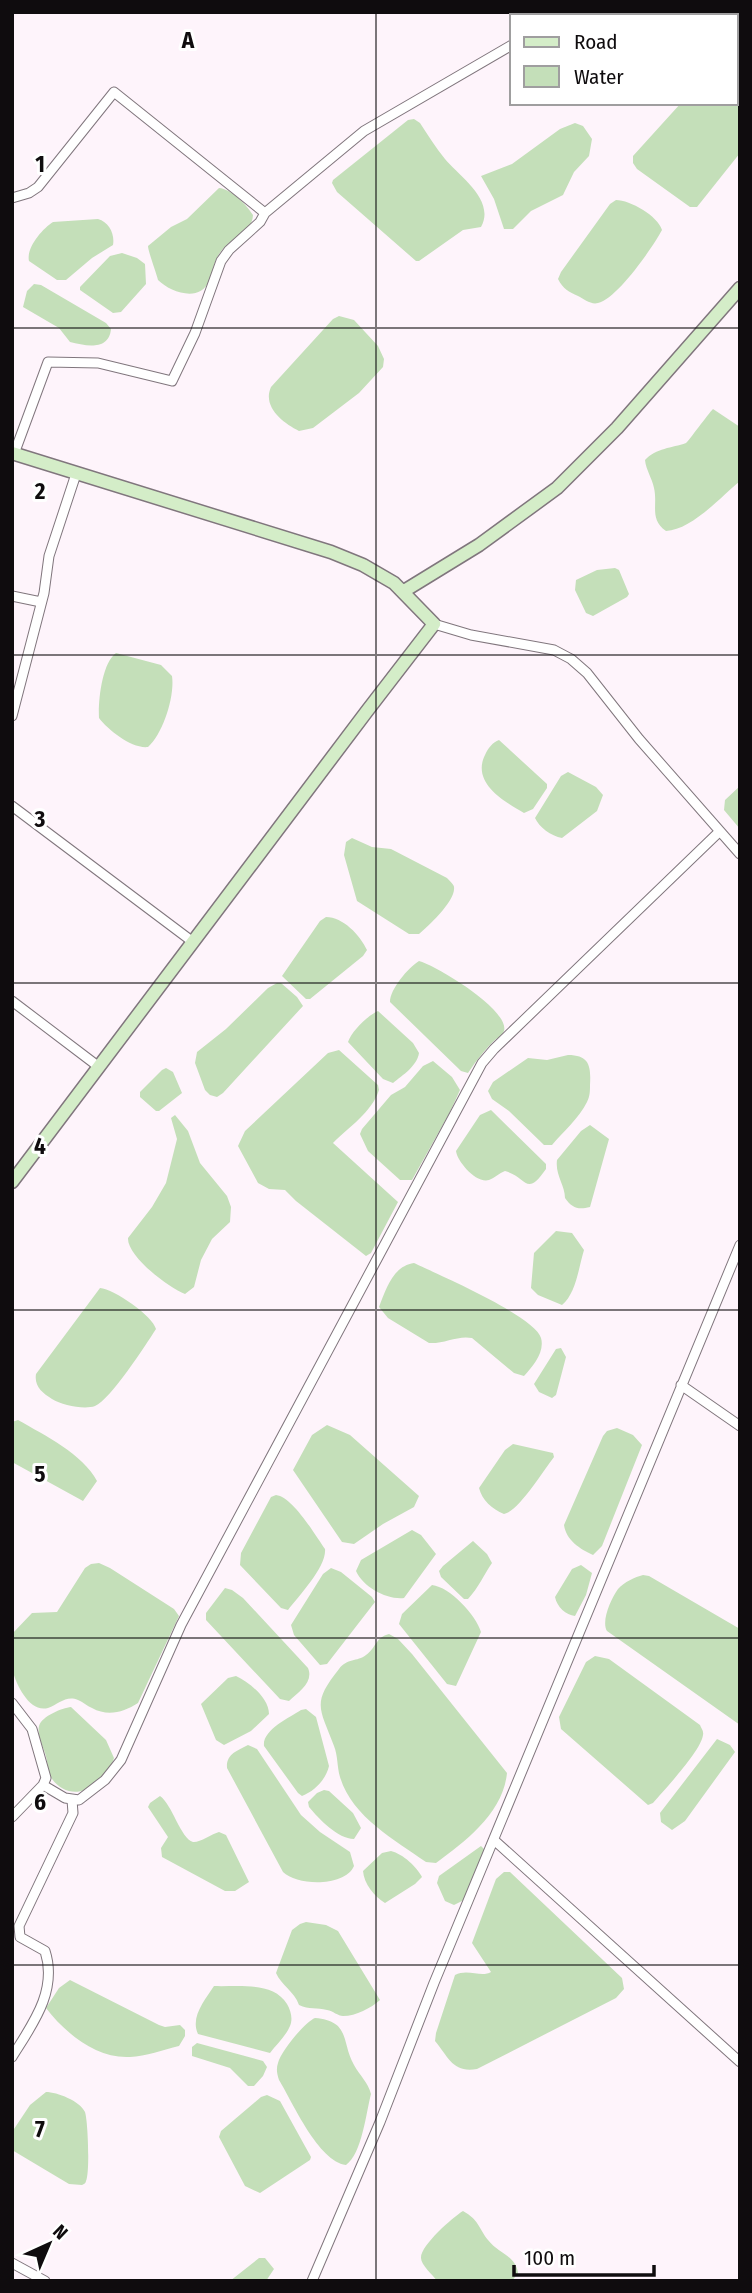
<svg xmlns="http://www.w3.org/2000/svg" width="752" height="2293" font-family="'Fira Sans Condensed',sans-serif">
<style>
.water{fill:#c4dfb9}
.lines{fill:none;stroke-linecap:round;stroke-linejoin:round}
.street-casing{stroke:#80767d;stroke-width:11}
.secondary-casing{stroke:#80767d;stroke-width:15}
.street{stroke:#fff;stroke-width:9}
.secondary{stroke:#d4edc8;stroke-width:12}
.grid{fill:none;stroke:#0f0c0e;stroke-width:2;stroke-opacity:0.55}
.grid-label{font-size:23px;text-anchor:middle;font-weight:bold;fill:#0f0c0e;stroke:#fff;stroke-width:6;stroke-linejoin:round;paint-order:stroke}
</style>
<rect width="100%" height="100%" fill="#fef4fb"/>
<path class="water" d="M736,68L740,72V153L697,207H690L637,169L633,163V156L681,103H736Z
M414,119L420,123C428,135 436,148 445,159C459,176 496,200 481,227L463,230L419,261H416L337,192L332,183L333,180L408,120Z
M575,123L583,126L592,139L589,156L574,172L563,195L531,211L513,229H504L494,199L481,176L512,164L560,129Z
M219,188C231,189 246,204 253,215C252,233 232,237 222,250C214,259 213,271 209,281C200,303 170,292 158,280C156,272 148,251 148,246L171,227L187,219Z
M616,200C630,200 658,216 662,230C653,247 617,299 598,303C591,305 584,299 578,296C569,292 563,289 558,279L561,272L610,204Z
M98,219C109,222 115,234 113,245L92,258L66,280H57L29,261C26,248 42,229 53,222Z
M122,253L137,258L145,264L146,284L121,312L113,313L80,290V287L110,256Z
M34,284L41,285L106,323L111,329C109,351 86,346 70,342L59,328L23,307L27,291Z
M339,316L354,320L378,346L384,359L383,367L359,393L313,428L299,431C283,423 262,407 271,387L333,319Z
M713,409L740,427V481C721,497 691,530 666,531C649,519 658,505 654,488C652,478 646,470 645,460C656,448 672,448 686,443C688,442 708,414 713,409Z
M615,568L619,570L629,594L627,597L593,616L586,613L575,590L576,580L597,570Z
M116,653L161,665L172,676C175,696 163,734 148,747C132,749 108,730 99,718C98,701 102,663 116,653Z
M499,740L547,784V788L533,809L524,813C505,802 471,783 485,755C488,748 493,742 499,740Z
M568,772L596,787L603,795L597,811L562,838C551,836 539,827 535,818L561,776Z
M740,786V829L724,810L725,800Z
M352,838L372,847L391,849L447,878C449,880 454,885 454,887C456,901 428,926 419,934H409L357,901L344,855L346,842Z
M326,917C343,917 360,935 367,950L363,956L310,999H306L282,976L320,921Z
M419,961C437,966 510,1010 504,1031C502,1035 500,1037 496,1039C485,1049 477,1060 468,1073L461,1071L390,1002C390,989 408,968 419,961Z
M277,983H281L297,997L303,1006L223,1093L217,1097L210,1095L205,1090L195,1063L197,1052L226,1029L268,988Z
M378,1011L413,1043L419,1053C417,1066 403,1075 393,1083L383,1079L348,1042C352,1031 367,1016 378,1011Z
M339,1050L378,1085L379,1090C372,1112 349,1127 333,1143L398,1202L371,1253L366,1256L296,1201L285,1190L269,1189L258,1183L238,1146L245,1131L328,1053Z
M568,1055C590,1055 591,1067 590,1085C590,1091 590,1096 587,1102C579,1118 563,1132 552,1145H544L509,1111L492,1099L488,1091L493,1082L528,1058L547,1060Z
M433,1061L452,1077L460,1090L450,1112L412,1180H400L368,1151L360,1134L362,1129L391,1095L405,1087L423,1066Z
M166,1068L173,1072L182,1093L159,1111H156L140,1097V1092L162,1070Z
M491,1110L546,1164V1169C526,1198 527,1177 505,1171C499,1173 495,1178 489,1180C476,1184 457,1161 456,1151L480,1115Z
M175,1115L188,1131L200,1163L227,1196L231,1207L230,1222L212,1239L201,1260L194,1287L185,1294C169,1288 127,1256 128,1238L152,1207L166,1183L177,1139L171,1118Z
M590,1125L609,1139L590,1207C578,1210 572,1208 565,1198C565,1185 555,1175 557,1160L581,1131Z
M556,1231L572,1233L584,1250C579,1266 576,1294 562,1305L538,1295L531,1288L534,1253Z
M414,1263C437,1274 535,1316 541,1338C545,1352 533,1366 524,1376L514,1373L472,1338C458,1335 444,1344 429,1343L388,1318L379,1307C386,1289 393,1266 414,1263Z
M100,1288C114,1289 153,1316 156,1329C145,1346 111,1399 95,1406C84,1410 62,1405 52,1399C42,1393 34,1386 36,1374Z
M561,1348L566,1357L556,1395L552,1398L539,1392L534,1384L556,1349Z
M18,1420C44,1435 83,1454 97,1481L83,1501L12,1462V1422Z
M327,1425L350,1435L419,1496L414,1507L383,1524L354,1544L342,1542L293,1470L312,1435Z
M617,1428L633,1435L642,1445L602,1546L593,1555C580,1549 566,1540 564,1525L603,1436L607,1431Z
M513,1444L553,1453L554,1457C543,1471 518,1512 504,1514C492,1509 482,1500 479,1488L505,1450Z
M276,1495C293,1497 315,1535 325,1549C327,1566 299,1596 288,1610L281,1608L240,1565L241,1553L271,1497Z
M412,1530L421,1535L436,1554L404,1598C387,1600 363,1587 356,1571L361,1560Z
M473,1541L487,1554L492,1563C483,1576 479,1587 468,1599H464L441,1577L439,1571L443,1566Z
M99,1563L110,1568L174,1609L179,1616L138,1703C124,1712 108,1717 92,1708C87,1706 83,1702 78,1700C66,1695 59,1704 48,1708C30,1713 17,1686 13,1672C10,1662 12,1646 12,1634L32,1613L57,1612L85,1568L91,1564Z
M581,1565L592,1573L586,1595L575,1616C566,1615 557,1607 555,1597L572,1569Z
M331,1568L341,1572L372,1597L375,1602L327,1664L320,1665L294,1635L291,1625L323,1574Z
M643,1575L649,1576L740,1629V1725L607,1631C601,1621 611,1599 618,1589C624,1582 635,1577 643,1575Z
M432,1585C450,1587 476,1615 481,1632L456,1686L447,1684L399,1624L402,1614Z
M225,1588L232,1590L243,1598L308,1668C314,1682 299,1692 289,1701L280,1699L206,1620V1613Z
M389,1634L398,1639L412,1654L507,1773C503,1813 466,1841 436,1863L426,1862C395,1840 352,1817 340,1777C337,1767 338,1756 334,1746C320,1708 311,1704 339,1669C347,1658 357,1662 366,1655C376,1648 376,1637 389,1634Z
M595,1656L609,1659L700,1725C701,1728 704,1731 703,1735C701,1751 665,1789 653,1803L648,1805L561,1729L559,1717L586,1662Z
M236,1676C249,1682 269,1698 269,1714L251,1731L224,1745L216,1740L201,1704L228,1678Z
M71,1707L106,1740L114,1758C111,1770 102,1776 94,1784C81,1796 63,1794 52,1779C47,1772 48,1761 45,1753C42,1744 37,1735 39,1726C42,1716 62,1708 71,1707Z
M306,1709L316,1717L329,1766C326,1779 315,1791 302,1796L298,1793L264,1746C262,1730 289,1718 301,1710Z
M717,1739L730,1745L735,1752L685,1821L672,1830L661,1822L660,1813Z
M248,1745L257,1749L301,1815L320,1832L350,1852L354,1866C345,1887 297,1886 283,1872L227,1768C226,1754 237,1751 248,1745Z
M324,1790L329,1791L353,1813L361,1828L354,1839C338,1839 319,1819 309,1807L308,1802L317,1793Z
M160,1796C172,1804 181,1839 193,1842C199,1843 212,1834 219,1832L226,1835L249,1882L235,1891H225L162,1857L161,1848L168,1837L148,1807L150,1803Z
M481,1846L485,1850L464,1900L454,1905L445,1901L437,1883L439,1876Z
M391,1851C403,1854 417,1867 422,1877L415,1884L385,1903C374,1896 364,1884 363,1871L382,1853Z
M504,1872H510L622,1978L624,1989L616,1998L477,2069C453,2073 449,2058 435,2041L436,2033L455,1975C468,1968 481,1978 491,1972L472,1943L496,1879Z
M306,1922L326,1925L338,1931L380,2000C371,2008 356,2016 343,2016C338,2016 333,2011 327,2010C317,2007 309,2010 299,2005C294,1991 281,1985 276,1973L292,1930L300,1924Z
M70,1980L159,2025L165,2027L180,2025L185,2030V2036L179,2046C163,2050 146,2056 130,2057C97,2059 65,2033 46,2008L59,1988Z
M214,1986C238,1987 273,1981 287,2004C291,2011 293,2019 290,2026C286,2036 276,2045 270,2053L198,2034C190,2017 205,2000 214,1986Z
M315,2018C351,2021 341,2042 354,2065C360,2076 368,2082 371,2094C366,2113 362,2154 346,2165C318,2161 293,2103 279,2080C277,2074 276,2069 278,2063C281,2051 305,2022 315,2018Z
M197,2043L263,2061L267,2067L263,2076L254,2086H248L230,2068L192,2056V2047Z
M46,2092C57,2092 80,2101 85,2112C88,2121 90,2173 86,2181C86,2183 84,2184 82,2185L69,2184L12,2150V2132L30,2105Z
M267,2095L280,2101L311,2157L310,2160L260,2193L245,2186L219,2137L221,2131L261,2097Z
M463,2211C479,2220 478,2227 488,2240C498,2253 516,2256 518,2273L512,2281H437C433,2275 421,2265 421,2258C420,2246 453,2217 463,2211Z
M259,2258H265L274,2269L266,2281H230Z"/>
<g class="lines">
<g class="street-casing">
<path id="street" d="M697,12L700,16
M566,16L572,12
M736,54L740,58
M12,198L29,193L38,187L114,92L265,213
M14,454L48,362L98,363L172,381L195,333L221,261L229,250L260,222L265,213L364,131L512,45
M12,596L41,602
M434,624L471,635L554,650L571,659L587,673L639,739L740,854
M12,716L44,593L49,556L76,474
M12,806L193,942
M12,1001L99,1067
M681,1385L740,1426
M12,1703L32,1729L46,1778L43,1785L12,1817
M43,1785L65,1798L79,1800L105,1780L121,1760L181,1625L482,1063L494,1049L720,831
M494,1840L740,2062
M12,2057C32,2025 58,1991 45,1951L20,1937L19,1926L73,1813L72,1800
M12,2263L45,2281
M312,2281L380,2122L434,1983L740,1245"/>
</g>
<g class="secondary-casing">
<path id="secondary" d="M12,453L331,552L363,565L394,583L434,624L367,711L12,1182
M404,591L479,545L557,488L617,428L740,288"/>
</g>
<use href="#street" class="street"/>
<use href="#secondary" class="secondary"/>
</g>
<path class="grid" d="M376,12V2281M12,328H740M12,655H740M12,983H740M12,1310H740M12,1638H740M12,1965H740"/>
<g class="grid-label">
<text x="188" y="48">A</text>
<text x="40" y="172">1</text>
<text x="40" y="499">2</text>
<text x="40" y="827">3</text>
<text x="40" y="1154">4</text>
<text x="40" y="1482">5</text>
<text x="40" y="1810">6</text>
<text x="40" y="2137">7</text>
</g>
<rect width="752" height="2293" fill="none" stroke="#0f0c0e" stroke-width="28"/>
<rect x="510" y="14" width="228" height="91" fill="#ffffff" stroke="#9f9e9f" stroke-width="2"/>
<rect x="524" y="37" width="35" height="10" fill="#d4edc8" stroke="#9f9e9f" stroke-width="2"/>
<text x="574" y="49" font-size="21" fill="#0f0c0e">Road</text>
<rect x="524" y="66" width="35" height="21" fill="#c4dfb9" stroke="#9f9e9f" stroke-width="2"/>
<text x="574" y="84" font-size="21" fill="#0f0c0e">Water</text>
<g transform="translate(49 2244) rotate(44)" stroke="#ffffff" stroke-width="5" paint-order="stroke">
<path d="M0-5L12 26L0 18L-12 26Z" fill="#0f0c0e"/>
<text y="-10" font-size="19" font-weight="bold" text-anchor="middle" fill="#0f0c0e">N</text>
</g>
<path d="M514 2265v10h140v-10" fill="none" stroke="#0f0c0e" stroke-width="3.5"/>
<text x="524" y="2265" font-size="21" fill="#0f0c0e" stroke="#ffffff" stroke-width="5" paint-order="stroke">100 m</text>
</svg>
